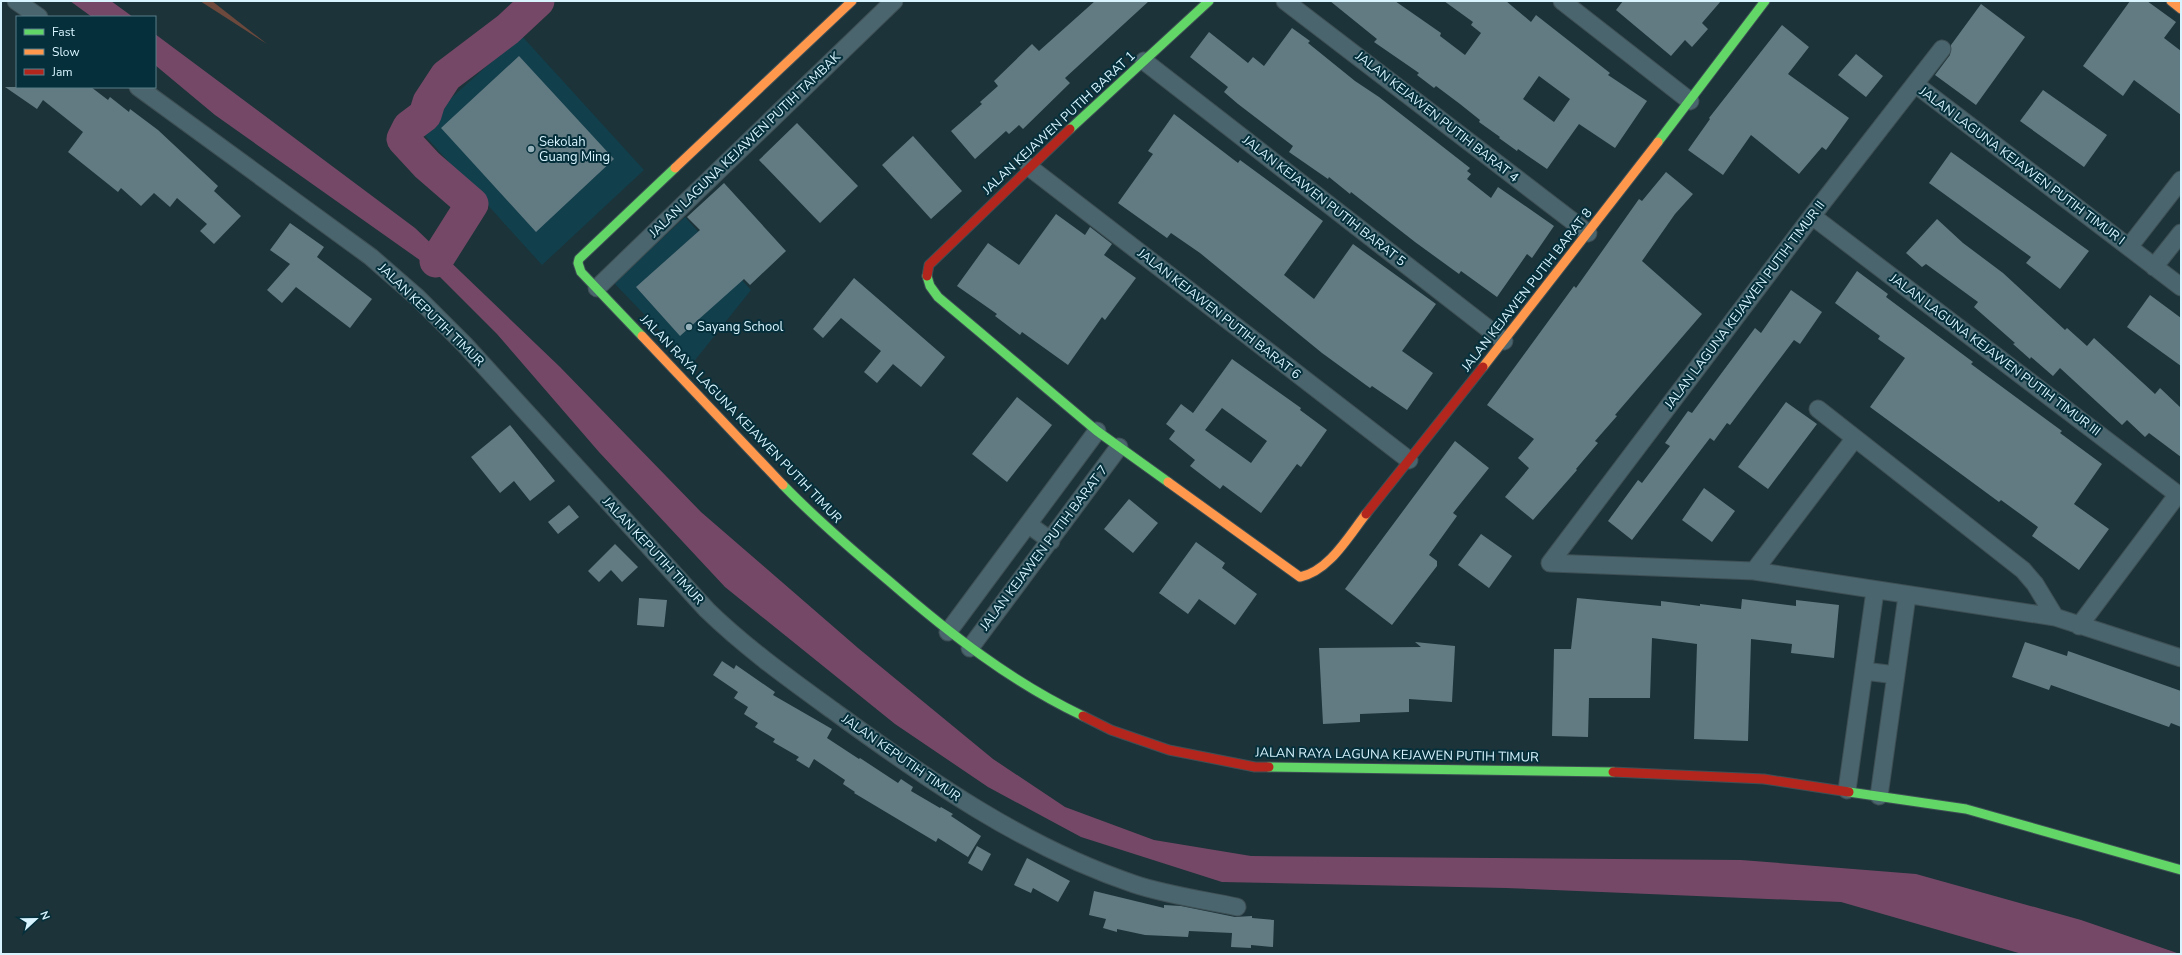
<svg xmlns="http://www.w3.org/2000/svg" width="2182" height="955" font-family="'Nunito Sans',sans-serif">
<style>
.built{fill:#123f4c}
.green{fill:#6c493c}
.water{fill:#764867}
.lines{fill:none;stroke-linecap:round;stroke-linejoin:round}
.river{stroke:#764867;stroke-width:33}
.building{fill:#627a82;fill-rule:evenodd}
.street-casing{stroke:#3d4f54;stroke-width:19}
.fast-casing{stroke:#3d4f54;stroke-width:11}
.slow-casing{stroke:#3d4f54;stroke-width:11}
.jam-casing{stroke:#3d4f54;stroke-width:11}
.street{stroke:#4a656d;stroke-width:17}
.fast{stroke:#63d668;stroke-width:9}
.slow{stroke:#ff974d;stroke-width:9}
.jam{stroke:#b3261e;stroke-width:9}
.poi-dot{fill:#96b1ba;stroke:#042f3b;stroke-width:1.5}
.labels{text-anchor:middle;dominant-baseline:central;stroke-width:4;stroke-linejoin:round;paint-order:stroke}
.street-label{font-size:13px;fill:#d8f5ff;stroke:#042f3b}
.poi-label{font-size:13px;fill:#d8f5ff;stroke:#042f3b;text-anchor:start}
</style>
<rect width="100%" height="100%" fill="#1c3339"/>
<path class="built" d="M521,35L644,170L542,265L418,128Z
M685,217L751,290L692,364L614,283Z"/>
<path class="green" d="M200,1H212L267,44Z"/>
<path class="water" d="M70,1H111L133,17H92Z
M155,34L415,228L560,367L701,512L858,648L993,759L1065,807L1154,840L1251,856L1741,860L1916,874L2081,920L2180,954H2022L1841,902L1506,888L1222,882L1081,837L988,787L895,724L725,587L599,452L497,334L431,268L215,115L155,65Z"/>
<g class="lines">
<path class="river" d="M436,261L472,204L427,165L403,139L409,127L425,115L429,102L446,76L508,29L538,1"/>
</g>
<path class="building" d="M1095,1H1149L1065,78L1070,83L1023,129L1019,125L1009,134L1006,131L975,159L951,131L982,104L980,102L998,86L994,81L1032,44L1039,51Z
M1330,1H1395L1441,33L1440,36L1465,55L1481,33L1471,25L1473,22L1444,1H1506L1531,22L1536,15L1610,73L1608,75L1647,101L1615,148L1579,124L1547,169L1518,149L1517,151L1499,138L1500,137L1479,122L1480,120L1460,104L1436,86L1434,88L1417,75L1419,73L1374,42L1377,39ZM1539,76L1570,99L1554,122L1523,99Z
M1623,1H1721L1702,23L1708,29L1692,47L1685,40L1671,56L1616,10Z
M2130,1H2147L2176,22L2164,38L2181,51V115L2134,80L2123,96L2083,66Z
M1981,4L2025,37L1976,105L1935,75L1950,55L1951,45Z
M1782,25L1809,47L1788,74L1849,118L1826,150L1822,147L1799,174L1751,135L1723,175L1688,150L1710,119L1709,118Z
M1292,28L1310,41L1308,43L1355,81L1379,97L1470,168L1467,171L1471,174L1467,179L1491,198L1498,187L1554,226L1532,258L1527,254L1497,297L1461,271L1459,274L1415,242L1351,192L1350,194L1329,177L1328,179L1289,152L1293,146L1238,104L1224,92L1228,87L1190,57L1209,32L1248,63L1253,57L1264,66Z
M1856,54L1883,76L1866,97L1838,75Z
M519,56L614,159L536,232L441,128Z
M5,87H91L108,100L110,97L129,112L130,109L158,130L218,186L214,191L241,216L214,244L200,231L207,224L177,198L170,207L154,193L141,206L121,188L118,192L68,152L83,132L43,100L37,109Z
M2043,90L2107,135L2084,167L2020,121Z
M1174,114L1238,163L1240,160L1323,221L1284,275L1314,299L1353,244L1436,304L1402,351L1433,373L1407,410L1372,386L1370,388L1322,353L1200,253L1171,233L1167,238L1118,203L1153,154L1148,151Z
M797,123L858,186L820,223L759,160Z
M913,136L962,191L931,219L882,165Z
M1951,152L2089,251L2060,289L2026,263L2031,257L1929,183Z
M1666,172L1693,194L1675,214L1642,261L1702,314L1615,415L1617,416L1595,441L1598,443L1576,469L1577,470L1533,520L1505,497L1529,468L1518,458L1534,439L1487,405L1574,286L1576,288L1639,199L1642,201Z
M724,183L786,251L750,285L744,279L680,336L636,287L700,230L687,217Z
M1056,214L1085,235L1090,227L1112,244L1104,255L1136,278L1105,320L1102,317L1068,365L1022,332L1020,335L995,316L997,314L957,286L988,243L1019,265Z
M1937,219L1963,243L2003,273L2065,330L2067,328L2087,346L2094,338L2155,394L2160,388L2181,408V457L2149,433L2145,437L2127,420L2122,425L2060,368L2053,376L2031,357L2030,359L2013,344L2015,343L1974,307L1978,302L1926,264L1922,267L1906,253Z
M290,223L324,247L317,257L372,299L350,328L296,287L282,303L267,290L290,264L270,250Z
M1857,271L1888,294L1886,297L1973,362L1971,364L2062,431L2060,433L2102,464L2074,504L2109,529L2079,570L2032,536L2038,527L2001,500L1999,502L1870,407L1905,358L1878,339L1880,336L1835,303Z
M854,278L945,357L921,387L893,364L877,383L864,372L881,351L841,318L823,338L813,329Z
M1791,290L1822,312L1800,344L1794,340L1730,425L1727,423L1714,441L1710,438L1632,540L1608,521L1638,480L1642,483L1670,446L1665,443L1688,411L1692,413L1755,328L1761,333Z
M2150,295L2181,318V366L2127,327Z
M1232,359L1301,408L1300,410L1327,430L1301,467L1297,464L1261,513L1223,485L1220,489L1190,466L1195,460L1169,439L1175,431L1166,424L1181,404L1193,413ZM1222,408L1267,441L1251,463L1205,430Z
M1017,397L1052,425L1007,482L972,454Z
M1786,402L1817,424L1768,489L1738,467Z
M510,425L555,481L530,501L514,481L500,493L471,457Z
M1455,441L1489,468L1453,513L1457,516L1429,555L1437,561V566L1392,625L1345,589Z
M1704,488L1735,511L1712,542L1682,520Z
M1129,499L1158,523L1133,553L1104,529Z
M569,505L579,517L558,534L548,522Z
M1481,534L1512,556L1489,588L1458,565Z
M1196,542L1225,563L1222,568L1257,594L1235,625L1199,599L1188,614L1159,593Z
M615,544L638,567L622,582L611,570L599,582L588,571Z
M639,598L667,600L664,627L637,625Z
M1577,598L1661,606V601L1700,606V604L1741,609L1742,599L1796,606V600L1839,605L1834,658L1791,653L1792,644L1751,639L1748,741L1694,739L1697,644L1652,638L1650,698H1589L1588,737L1552,736L1554,649H1571Z
M1415,642L1455,646L1452,702L1409,699V712L1360,714V722L1323,724L1319,648L1421,647Z
M2025,642L2067,656L2068,651L2181,691V727L2171,723L2169,727L2051,685L2049,690L2012,677Z
M722,661L734,669L736,665L775,692L773,695L832,729L827,738L859,759L860,758L898,783L901,779L913,787L911,791L940,808L941,807L953,814L951,816L981,836L968,857L938,838L936,842L854,793L855,792L843,784L845,780L814,759L809,768L796,760L799,757L773,742L775,739L755,727L758,723L744,714L748,707L734,698L738,692L713,675Z
M977,846L991,854L982,871L968,863Z
M1027,858L1070,881L1058,902L1033,888L1031,893L1014,885Z
M1094,891L1164,908V905L1181,906L1235,917L1252,916V918L1274,920L1273,947L1251,945V948L1231,947L1232,933L1189,931L1188,937L1145,935L1117,929V932L1103,928L1106,919L1089,915Z"/>
<g class="lines">
<g class="street-casing">
<path id="street" d="M16,1L39,17
M1285,1L1588,233
M1562,1L1690,101
M1144,61L1504,341
M1915,84L2181,287
M138,87L371,257L418,298L465,345L707,610C746,648 791,680 835,712C928,780 1024,847 1134,884C1167,895 1204,900 1237,907
M1029,167L1409,460
M1812,216L2181,497
M2129,247L2181,180
M2154,267L2181,233
M597,288L894,1
M1818,409L2023,570L2035,584L2055,617
M1028,524L1051,541
M1550,563L1812,216L1942,49
M1550,563L1754,571L2055,617L2181,658
M1754,571L1855,438
M2079,626L2178,494
M948,632L1097,431
M970,648L1119,447
M1864,671L1896,675
M1847,790L1875,591
M1879,796L1907,596"/>
</g>
<g class="fast-casing">
<path id="fast" d="M1070,129L1209,1
M1658,142L1765,1
M927,276L930,286L938,297L1097,431L1168,482
M642,336L581,272L578,263L579,259L675,168
M783,485C817,520 852,550 889,581C949,633 1011,682 1083,716
M1269,767L1613,772
M1849,792L1966,809L2181,870"/>
</g>
<g class="slow-casing">
<path id="slow" d="M2171,1L2181,9
M675,168L852,1
M642,336L783,485
M1483,367L1658,142
M1168,482L1300,577C1329,571 1348,537 1366,514"/>
</g>
<g class="jam-casing">
<path id="jam" d="M927,276L929,265L1070,129
M1366,514L1483,367
M1083,716L1111,730L1169,750L1255,767H1269
M1613,772L1764,779L1849,792"/>
</g>
<use href="#street" class="street"/>
<use href="#fast" class="fast"/>
<use href="#slow" class="slow"/>
<use href="#jam" class="jam"/>
</g>
<g class="poi-dot">
<circle cx="531" cy="149" r="4"/>
<circle cx="689" cy="327" r="4"/>
</g>
<g class="labels">
<g class="street-label">
<text transform="translate(1437 117) rotate(38)">JALAN KEJAWEN PUTIH BARAT 4</text>
<text transform="translate(1059 123) rotate(-43)">JALAN KEJAWEN PUTIH BARAT 1</text>
<text transform="translate(745 145) rotate(-44)">JALAN LAGUNA KEJAWEN PUTIH TAMBAK</text>
<text transform="translate(2022 166) rotate(37)">JALAN LAGUNA KEJAWEN PUTIH TIMUR I</text>
<text transform="translate(1324 201) rotate(38)">JALAN KEJAWEN PUTIH BARAT 5</text>
<text transform="translate(1527 290) rotate(-52)">JALAN KEJAWEN PUTIH BARAT 8</text>
<text transform="translate(1745 305) rotate(-53)">JALAN LAGUNA KEJAWEN PUTIH TIMUR II</text>
<text transform="translate(1219 314) rotate(38)">JALAN KEJAWEN PUTIH BARAT 6</text>
<text transform="translate(431 315) rotate(44)">JALAN KEPUTIH TIMUR</text>
<text transform="translate(1995 355) rotate(37)">JALAN LAGUNA KEJAWEN PUTIH TIMUR III</text>
<text transform="translate(741 419) rotate(46)">JALAN RAYA LAGUNA KEJAWEN PUTIH TIMUR</text>
<text transform="translate(1044 548) rotate(-53)">JALAN KEJAWEN PUTIH BARAT 7</text>
<text transform="translate(653 551) rotate(47)">JALAN KEPUTIH TIMUR</text>
<text transform="translate(1397 755) rotate(1)">JALAN RAYA LAGUNA KEJAWEN PUTIH TIMUR</text>
<text transform="translate(901 758) rotate(35)">JALAN KEPUTIH TIMUR</text>
</g>
<g class="poi-label">
<text x="539" y="142">Sekolah<tspan x="539" dy="15">Guang Ming</tspan></text>
<text x="697" y="327">Sayang School</text>
</g>
</g>
<rect width="2182" height="955" fill="none" stroke="#d8f5ff" stroke-width="4"/>
<rect x="16" y="16" width="140" height="72" fill="#042f3b" stroke="#597e89"/>
<rect x="24" y="29" width="20" height="6" fill="#63d668" stroke="#597e89"/>
<text x="52" y="36" font-size="12" fill="#d8f5ff">Fast</text>
<rect x="24" y="49" width="20" height="6" fill="#ff974d" stroke="#597e89"/>
<text x="52" y="56" font-size="12" fill="#d8f5ff">Slow</text>
<rect x="24" y="69" width="20" height="6" fill="#b3261e" stroke="#597e89"/>
<text x="52" y="76" font-size="12" fill="#d8f5ff">Jam</text>
<g transform="translate(36 919) rotate(68)" stroke="#042f3b" stroke-width="3" paint-order="stroke">
<path d="M0-3L7 15L0 10L-7 15Z" fill="#d8f5ff"/>
<text y="-6" font-size="11" font-weight="bold" text-anchor="middle" fill="#d8f5ff">N</text>
</g>
</svg>
